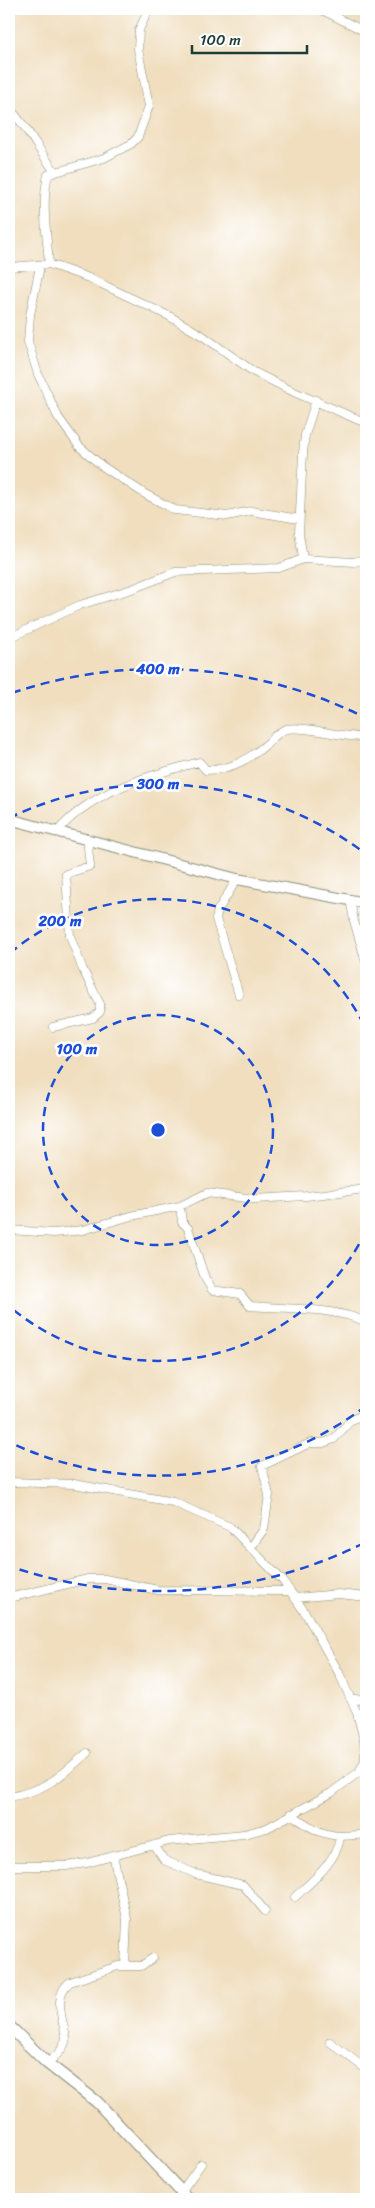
<svg xmlns="http://www.w3.org/2000/svg" width="375" height="2208" font-family="Sriracha,sans-serif">
<style>
.lines{fill:none;stroke-linecap:round;stroke-linejoin:round}
.street-casing{stroke:#888e79;stroke-width:9}
.secondary-casing{stroke:#888e79;stroke-width:12}
.primary-casing{stroke:#888e79;stroke-width:13}
.street{stroke:#fff;stroke-width:8}
.secondary{stroke:#fff;stroke-width:10}
.primary{stroke:#fff;stroke-width:11}
.ring{fill:none;stroke:#1d4ed8;stroke-width:2.5;stroke-dasharray:9 6}
.centre{fill:#1d4ed8;stroke:#fff;stroke-width:2.5}
.ring-label{font-size:15px;text-anchor:middle;font-weight:bold;fill:#1d4ed8;stroke:#fff;stroke-width:5;stroke-linejoin:round;paint-order:stroke}
</style>
<rect width="100%" height="100%" fill="#fff"/>
<filter id="ink" filterUnits="userSpaceOnUse"><feTurbulence type="fractalNoise" baseFrequency=".02" numOctaves="2"/><feDisplacementMap in="SourceGraphic" scale="10" xChannelSelector="R" yChannelSelector="G"/><feConvolveMatrix kernelMatrix="1 2 1 2 8 2 1 2 1" color-interpolation-filters="sRGB"/></filter>
<filter id="wash" filterUnits="userSpaceOnUse"><feTurbulence type="fractalNoise" baseFrequency=".0096" numOctaves="4" result="noise"/><feDisplacementMap in="SourceGraphic" scale="20" xChannelSelector="R" yChannelSelector="G"/><feGaussianBlur stdDeviation="1.12" result="paint"/><feColorMatrix in="noise" values="0 0 0 0 0 0 0 0 0 0 0 0 0 0 0 0 0 1.4 0 .05"/><feComposite in="paint" operator="in"/></filter>
<g filter="url(#wash)">
<rect width="100%" height="100%" fill="#f0debe"/>
</g>
<g filter="url(#ink)">
<g class="lines">
<g class="street-casing">
<path id="street" d="M320,9L366,32
M9,108C26,125 38,149 53,169V173L48,175C41,203 47,236 49,264
M53,173L104,158L131,144L138,137L149,106L138,49L139,30L149,9
M40,266L30,315L28,342L38,374L58,417L79,446L102,466L145,494L175,510L227,516L251,511L299,519
M9,267L49,264L89,278L169,316L203,336L254,372L294,392L366,423
M303,559L299,533L303,453L305,435L316,400
M9,638L80,605L132,589L175,572L279,568L303,559L354,562L366,559
M58,831C91,791 150,775 199,762L206,770C232,770 249,759 268,743C272,738 280,731 286,729C306,725 342,738 366,737
M237,879L218,910L216,919L239,995
M350,899L354,921L366,962
M53,1027L93,1018L100,1012V1004L83,970L70,936L66,874L90,866L87,838
M180,1206L182,1222L188,1228L205,1278L212,1290L240,1294L250,1306C284,1309 336,1307 366,1322
M9,1230L54,1233L83,1230L131,1216L180,1206L207,1193L254,1199L306,1196L366,1189
M9,1482L74,1484L173,1502L230,1527L283,1581L306,1614L339,1673L357,1713L364,1740L365,1760L359,1772L331,1793L267,1828L244,1834L169,1841L87,1863L66,1866H9
M251,1547L264,1529L269,1495L262,1466L310,1443H323L334,1439L351,1420L366,1414
M9,1598L88,1579H105L158,1590L290,1591
M295,1598L339,1594L366,1597
M350,1698L366,1701
M9,1797C45,1791 60,1777 87,1753
M291,1814C320,1835 331,1839 366,1834
M154,1845L164,1860L196,1874L243,1885L265,1911
M113,1855L127,1919L125,1966
M295,1897C312,1881 336,1862 340,1838
M330,2042L366,2069
M47,2063C56,2056 64,2050 66,2038C63,2019 52,1996 70,1982L118,1966H141L153,1958
M181,2192L201,2164"/>
</g>
<g class="secondary-casing">
<path id="secondary" d="M9,819L237,879L366,903"/>
</g>
<g class="primary-casing">
<path id="primary" d="M9,2026L47,2063L97,2102L188,2199"/>
</g>
<use href="#street" class="street"/>
<use href="#secondary" class="secondary"/>
<use href="#primary" class="primary"/>
</g>
</g>
<g class="ring">
<circle cx="158" cy="1130" r="115"/>
<path d="M366 1231A231 231 0 0 1 10 1307M10 953A231 231 0 0 1 366 1029"/>
<path d="M366 1406A346 346 0 0 1 9 1442M9 818A346 346 0 0 1 366 854"/>
<path d="M364 1543A461 461 0 0 1 12 1567M12 693A461 461 0 0 1 364 717"/>
</g>
<circle cx="158" cy="1130" r="8" class="centre"/>
<g class="ring-label">
<text x="158" y="674">400 m</text>
<text x="158" y="789">300 m</text>
<text x="60" y="926">200 m</text>
<text x="77" y="1054">100 m</text>
</g>
<rect width="375" height="2208" fill="none" stroke="#fff" stroke-width="30"/>
<path d="M192 45v8h115v-8" fill="none" stroke="#1f3d34" stroke-width="2.5"/>
<text x="200" y="45" font-size="15" fill="#1f3d34" stroke="#ffffff" stroke-width="4" paint-order="stroke">100 m</text>
</svg>
